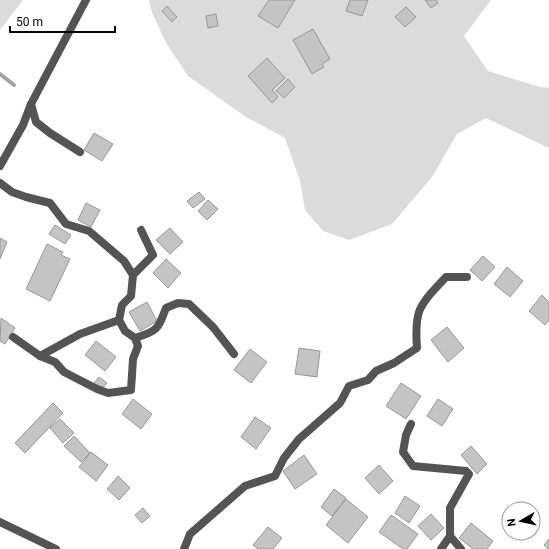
<svg xmlns="http://www.w3.org/2000/svg" width="549" height="549" font-family="Roboto,sans-serif">
<style>
.green{fill:#dbdbdb}
.lines{fill:none;stroke-linecap:round;stroke-linejoin:round}
.stream{stroke:#a2a2a2;stroke-width:4}
.building{fill:#c4c4c4;stroke:#989898}
.street{stroke:#545454;stroke-width:8}
</style>
<rect width="100%" height="100%" fill="#fff"/>
<path class="green" d="M0,0H23L0,30Z
M149,0H491L464,36L488,71L540,87L549,88V148L486,118L457,134L432,177L392,224L349,240L323,231L305,210L300,181L285,138L246,117L188,76L165,41L151,10Z"/>
<g class="lines">
<path class="stream" d="M0,74L14,85"/>
</g>
<path class="building" d="M269,0H295L278,28L258,16Z
M350,0H368L362,16L346,11Z
M425,0H436L438,3L431,8Z
M167,6L177,17L172,22L162,11Z
M406,7L416,17L405,27L395,17Z
M216,14L218,26L208,28L206,16Z
M313,29L330,59L322,64L324,67L312,74L293,40Z
M267,58L285,78L272,90L278,97L272,103L248,76Z
M288,79L295,87L284,98L276,91Z
M94,133L113,144L102,161L84,150Z
M199,192L205,199L193,208L187,201Z
M208,200L218,209L207,220L198,211Z
M86,203L100,210L91,227L78,220Z
M55,225L71,235L65,244L49,234Z
M170,228L183,242L170,254L156,240Z
M0,238L7,242L0,259Z
M47,244L63,252L61,255L70,259L50,301L26,289Z
M483,256L495,267L482,281L470,270Z
M166,259L181,273L168,288L153,273Z
M507,267L523,281L510,297L494,284Z
M542,295L549,302V320L545,325L529,311Z
M147,302L157,321L140,331L129,312Z
M1,318L15,328L5,344L0,341Z
M447,327L464,348L448,362L431,340Z
M96,341L116,357L105,371L85,355Z
M299,348L320,351L317,377L295,374Z
M250,349L267,362L251,383L234,370Z
M99,377L107,383L101,390L94,383Z
M401,383L421,396L406,419L386,406Z
M133,399L152,414L141,429L122,414Z
M438,399L453,409L442,426L427,416Z
M53,403L63,413L25,453L15,443Z
M255,417L271,428L256,449L241,437Z
M60,419L74,433L63,443L50,428Z
M74,436L90,453L81,462L64,446Z
M471,446L487,464L477,474L461,455Z
M91,452L108,465L96,481L79,467Z
M304,455L317,474L295,489L283,471Z
M379,465L393,481L379,494L365,478Z
M118,476L130,488L119,500L107,489Z
M334,489L346,498L332,516L321,507Z
M405,496L420,506L409,523L395,513Z
M346,499L368,517L348,543L326,525Z
M143,508L150,516L142,523L135,515Z
M431,514L444,528L431,540L418,526Z
M391,515L418,534L407,549H403L379,532Z
M471,523L493,541L487,549H473L459,538Z
M268,527L282,538L273,549H258L253,545Z
M549,539V549H548L544,545Z"/>
<g class="lines">
<path class="street" d="M31,104L36,122L50,133L80,152
M0,166L23,125L31,104L86,0
M0,183L12,192L26,197L50,203L66,224L89,231L124,261L133,275L131,296L122,305L119,320L125,331L135,338L138,346L133,359L131,390L108,393L97,389L64,372L55,362L40,356L13,337
M133,275L153,255L141,230
M135,338C158,331 158,329 166,308L178,303L189,304L213,327L234,354
M40,356L80,334L119,320
M411,424L406,435L403,452L413,466L466,471L469,474L450,508V536L461,549
M0,522L56,549
M184,549L190,534L245,486L275,476L284,458L299,439L340,403L349,386L368,380L376,371L394,363L417,348C414,308 420,305 446,277H467
M441,549L450,536"/>
</g>
<g transform="translate(521 521) rotate(261)"><circle r="19" fill="#ffffff" stroke="#999999"/>
<path d="M0-3L7 15L0 10L-7 15Z" fill="#000000"/>
<text y="-6" font-size="11" font-weight="bold" text-anchor="middle" fill="#000000">N</text>
</g>
<path d="M10 26v6h105v-6" fill="none" stroke="#000000" stroke-width="2"/>
<text x="16" y="26" font-size="12" fill="#000000" stroke="#ffffff" stroke-width="3" paint-order="stroke">50 m</text>
</svg>
